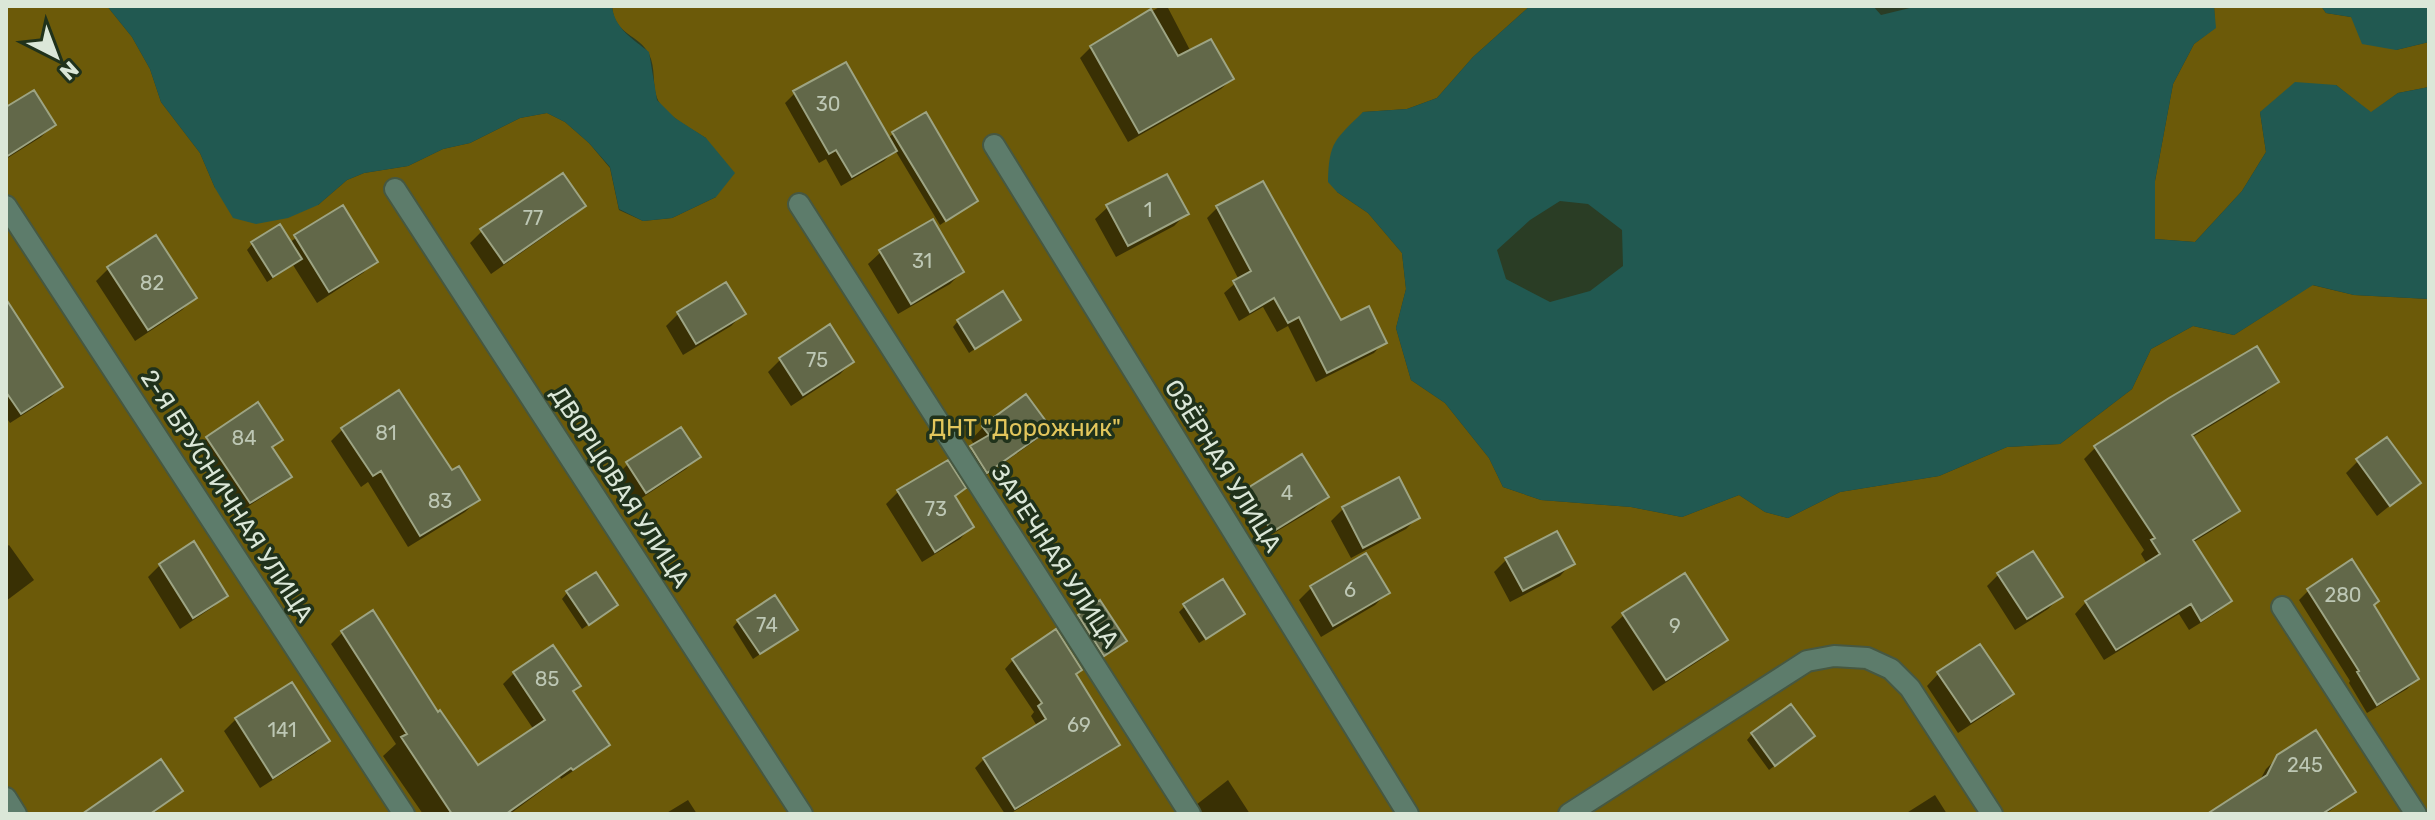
<svg xmlns="http://www.w3.org/2000/svg" width="2435" height="820" font-family="Rubik,sans-serif">
<style>
.green{fill:#6c5a09}
.water{fill:#215951;fill-rule:evenodd}
.shadow{fill:#0007}
.building{fill:#626849;stroke:#9da483;stroke-width:2}
.lines{fill:none;stroke-linecap:round;stroke-linejoin:round}
.minor-casing{stroke:#465842;stroke-width:24}
.minor{stroke:#5d7c6b;stroke-width:20}
.labels{text-anchor:middle;dominant-baseline:central;stroke-width:7;stroke-linejoin:round;paint-order:stroke}
.number-label{font-size:20px;fill:#bdc7b4}
.park-label{font-size:24px;fill:#e2c65c;stroke:#20321b}
.street-label{font-size:24px;fill:#dbe7d8;stroke:#20321b}
</style>
<rect width="100%" height="100%" fill="#2a3d25"/>
<path class="green" d="M6,6H107L132,37L150,69L161,102L200,153L215,188L318,205L347,180L364,173L408,166L443,149L470,143L520,118L547,113L565,122L589,143L610,168L619,210L643,221L672,218L716,197L706,138C692,129 663,114 657,98C652,85 656,68 649,54C640,35 614,35 612,6H1530L1473,57L1437,98L1407,109L1363,112L1337,192L1368,213L1402,253L1406,289L1396,328L1411,380L1445,403L1489,458L1503,487L1541,500L1631,507L1682,517L1739,495L1765,512L1788,518L1840,492L1939,476L2007,447L2060,444L2132,389L2151,349L2193,326L2234,335L2312,285L2354,295L2429,299V814H6Z
M2214,6H2321L2326,13L2351,17L2396,50L2429,42V87L2398,93L2371,113L2336,85L2260,112L2266,152L2242,191L2195,242L2155,239V181L2173,84L2194,44L2215,28Z"/>
<path class="water" d="M107,6H612C614,28 633,39 649,52L657,100L675,118L706,138L735,173L716,197L672,218L643,221L619,209L610,167L589,143L565,122L547,113L520,118L470,143L443,149L408,166L364,173L347,180L318,205L288,218L256,224L233,218L215,188L200,153L161,102L150,69L132,37Z
M1530,6H1873L1881,15L1918,6H2214L2216,28L2194,44L2173,84L2155,181V239L2195,242L2242,191L2266,152L2260,112L2295,82L2336,85L2371,112L2398,93L2429,87V299L2354,295L2313,285L2234,335L2193,326L2151,349L2132,389L2060,444L2007,447L1939,476L1840,492L1788,518L1765,512L1739,495L1682,517L1631,507L1541,500L1503,487L1489,458L1445,403L1411,380L1396,328L1406,289L1402,253L1368,213L1337,192L1328,182C1329,141 1335,140 1363,112L1407,109L1437,98L1473,57ZM1560,201L1588,204L1622,230L1623,266L1590,291L1550,302L1506,279L1497,250L1530,220Z
M2321,6H2429V42L2396,50L2362,44L2351,17L2326,13Z"/>
<path class="shadow" d="M1161,6H1167L1191,52L1232,79L1221,89L1128,142L1080,58L1091,47Z
M795,93L887,139L894,133L975,201L940,225L895,150L884,161L841,186L826,159L819,163L785,103Z
M6,109L53,125L41,137L6,159Z
M583,206L571,218L491,274L470,243L482,231Z
M1108,207L1186,214L1174,226L1116,257L1095,219Z
M342,208L375,261L363,273L317,303L293,265L267,282L247,250L252,244L290,242Z
M1217,208L1340,322L1384,342L1374,353L1316,382L1288,326L1277,332L1263,307L1239,321L1224,293L1239,280L1207,218Z
M155,238L194,298L182,310L135,341L96,281L108,269Z
M881,252L962,272L950,284L898,314L868,264Z
M6,309L61,387L51,397L10,423L6,417Z
M678,314H743L731,326L683,355L666,326Z
M1018,320L969,353L953,327L958,321Z
M829,327L852,362L840,374L791,406L768,372L780,360Z
M2276,382L2265,393L2191,438L2238,511L2226,522L2192,543L2229,601L2218,612L2189,630L2179,614L2104,660L2075,614L2086,602L2147,564L2141,554L2144,550L2084,459L2096,447Z
M983,427L1049,428L1036,440L974,484L959,460L975,446L971,440Z
M343,429L451,473L478,500L465,512L408,547L368,482L361,487L331,441Z
M207,438L280,439L271,449L289,476L279,486L240,512L198,448Z
M698,457L686,469L634,503L616,476L628,464Z
M1302,457L1326,497L1314,509L1259,542L1235,503L1247,491Z
M2358,461L2418,483L2377,516L2346,473Z
M963,488L954,497L972,526L960,539L922,562L886,504L898,492Z
M1343,509L1418,517L1406,529L1351,558L1331,521Z
M9,545L34,580L6,601V547Z
M1507,559L1572,563L1560,576L1510,602L1494,572Z
M2352,562L2372,605L2417,679L2407,689L2367,713L2349,683L2350,681L2299,600L2308,591Z
M160,565L226,595L213,607L180,629L148,577Z
M1999,574L2060,597L2048,609L2015,630L1987,586Z
M1311,588L1387,593L1375,605L1321,637L1299,600Z
M567,593L609,610L582,629L562,599Z
M1185,606L1237,619L1199,643L1179,612Z
M372,613L438,715L478,768L534,730L503,684L514,673L572,692L607,745L596,756L561,779L560,777L510,814H423L383,756L396,744L331,644L342,633Z
M1624,615L1726,639L1714,651L1653,691L1611,627Z
M1079,616L1118,646L1097,660L1073,622Z
M738,621L795,630L753,659L733,627Z
M1013,660L1074,676L1117,745L1109,753L1010,814H1005L975,768L984,759L1037,726L1031,716L1034,712L1005,669Z
M1939,673L2011,694L1999,706L1958,733L1927,686Z
M236,719L327,741L315,753L260,788L224,731Z
M1752,734L1806,742L1769,770L1747,740Z
M2278,757L2354,792L2326,814H2210L2259,782L2266,769Z
M1228,780L1250,814H1202L1196,805Z
M180,791L153,814H90Z
M1935,795L1947,814H1905Z
M688,800L697,814H665Z"/>
<path class="building" d="M1151,9L1178,56L1211,39L1234,79L1139,133L1090,46Z
M846,62L897,151L852,177L836,150L829,154L793,91Z
M34,90L56,125L6,157V107Z
M926,112L978,201L946,221L892,132Z
M563,173L586,206L504,263L480,229Z
M1167,174L1189,214L1128,246L1106,205Z
M1263,181L1341,320L1369,306L1387,343L1327,373L1299,317L1288,323L1274,298L1250,312L1233,281L1251,271L1216,206Z
M343,205L378,262L329,292L294,235Z
M933,219L964,272L911,304L879,250Z
M280,224L302,259L273,277L251,242Z
M156,235L197,298L148,330L107,267Z
M726,282L746,314L696,344L677,312Z
M1003,291L1021,320L975,349L957,320Z
M6,299L63,387L21,414L6,392Z
M830,324L854,362L803,395L779,358Z
M2257,346L2279,382L2192,435L2240,511L2193,540L2232,601L2201,621L2191,604L2116,650L2085,601L2160,554L2151,540L2155,538L2094,446L2169,398Z
M399,390L452,470L459,466L480,500L420,536L381,471L373,476L341,428Z
M1026,394L1051,428L987,473L970,446L989,435L982,426Z
M258,402L283,440L272,447L292,477L250,503L206,437Z
M681,427L701,457L646,493L626,462Z
M2387,437L2421,483L2390,506L2356,459Z
M1302,454L1329,497L1272,532L1246,489Z
M948,460L966,488L955,496L974,527L935,552L897,490Z
M1399,477L1420,518L1363,548L1342,507Z
M1557,531L1575,564L1523,591L1505,558Z
M194,541L228,596L193,618L159,564Z
M2033,551L2063,597L2027,619L1997,573Z
M1366,553L1390,593L1333,626L1310,586Z
M2352,559L2379,601L2374,605L2419,679L2377,705L2357,672L2359,671L2307,589Z
M596,572L618,605L589,625L566,591Z
M1685,573L1728,640L1666,680L1622,613Z
M1223,579L1245,614L1206,639L1183,604Z
M775,595L798,630L760,654L737,620Z
M1100,600L1127,641L1104,656L1078,615Z
M373,610L438,712L440,710L478,765L545,720L513,672L553,645L581,686L573,691L610,745L573,770L571,768L506,814H452L401,737L407,734L341,631Z
M1056,629L1082,670L1076,674L1120,745L1015,809L983,758L1046,719L1038,706L1042,703L1012,659Z
M1980,644L2014,694L1971,722L1937,672Z
M292,682L330,741L273,778L235,718Z
M1791,704L1815,736L1775,766L1751,733Z
M2316,730L2356,792L2322,814H2207L2267,775L2277,755Z
M161,759L183,791L150,814H82Z"/>
<g class="lines">
<g class="minor-casing">
<path id="minor" d="M994,145L1408,814
M395,189L802,814
M799,204L1190,814
M6,206L404,814
M2282,607L2416,814
M6,798L16,814
M1569,814L1807,661L1834,656L1867,658L1891,669L1910,688L1992,814"/>
</g>
<use href="#minor" class="minor"/>
</g>
<g class="labels">
<g class="number-label">
<text x="828" y="104">30</text>
<text x="1148" y="210">1</text>
<text x="533" y="218">77</text>
<text x="922" y="261">31</text>
<text x="152" y="283">82</text>
<text x="817" y="360">75</text>
<text x="386" y="433">81</text>
<text x="244" y="438">84</text>
<text x="1287" y="493">4</text>
<text x="440" y="501">83</text>
<text x="936" y="509">73</text>
<text x="1350" y="590">6</text>
<text x="2343" y="595">280</text>
<text x="767" y="625">74</text>
<text x="1675" y="626">9</text>
<text x="547" y="679">85</text>
<text x="1079" y="725">69</text>
<text x="282" y="730">141</text>
<text x="2305" y="765">245</text>
</g>
<g class="park-label">
<text x="1025" y="428">ДНТ "Дорожник"</text>
</g>
<g class="street-label">
<text transform="translate(1223 466) rotate(58)">ОЗЁРНАЯ УЛИЦА</text>
<text transform="translate(620 487) rotate(57)">ДВОРЦОВАЯ УЛИЦА</text>
<text transform="translate(227 496) rotate(57)">2-Я БРУСНИЧНАЯ УЛИЦА</text>
<text transform="translate(1055 556) rotate(57)">ЗАРЕЧНАЯ УЛИЦА</text>
</g>
</g>
<rect width="2435" height="820" fill="none" stroke="#dbe7d8" stroke-width="16"/>
<g transform="translate(56 56) rotate(138)" stroke="#20321b" stroke-width="6" paint-order="stroke">
<path d="M0-6L14 30L0 20L-14 30Z" fill="#dbe7d8"/>
<text y="-12" font-size="22" font-weight="bold" text-anchor="middle" fill="#dbe7d8">N</text>
</g>
</svg>
